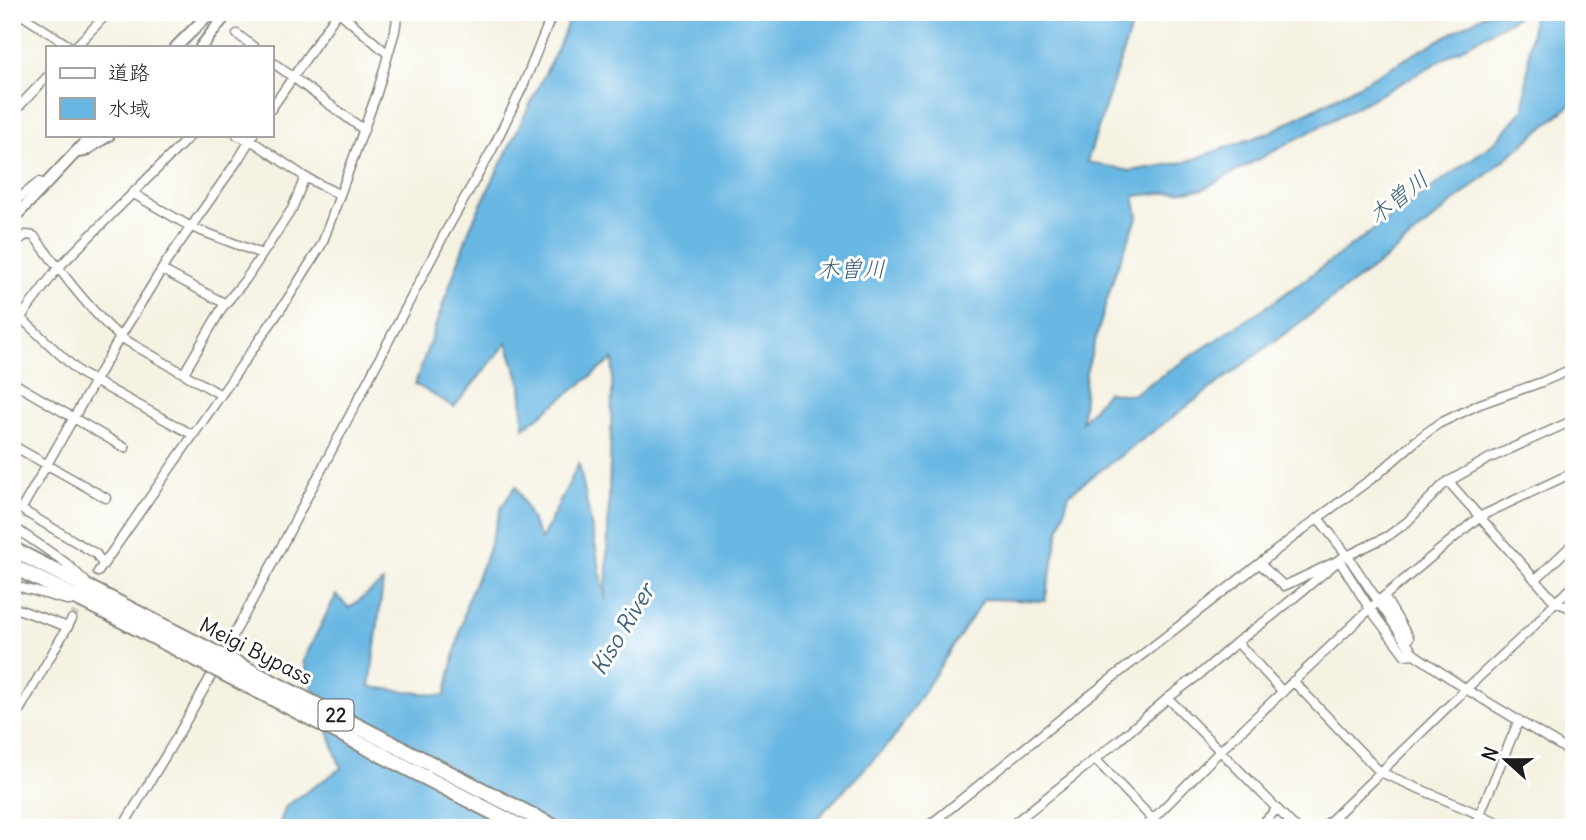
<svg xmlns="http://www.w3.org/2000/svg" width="1586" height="840" font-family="Delius,'Klee One',sans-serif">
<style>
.water{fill:#69b7e3;stroke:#426a80;stroke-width:2}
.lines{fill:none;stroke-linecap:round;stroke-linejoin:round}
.minor-tunnel{stroke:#d4d2c4;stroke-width:8;stroke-dasharray:8 4;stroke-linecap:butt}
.minor-casing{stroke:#88877f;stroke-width:11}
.tertiary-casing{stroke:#88877f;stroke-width:14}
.trunk-casing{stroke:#88877f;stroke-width:18}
.minor{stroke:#fff;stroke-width:8}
.tertiary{stroke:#fff;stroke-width:10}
.trunk{stroke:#fff;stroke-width:14}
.trunk-bridge-casing{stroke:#88877f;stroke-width:18;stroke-linecap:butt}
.trunk-bridge{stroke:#fff;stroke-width:14}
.labels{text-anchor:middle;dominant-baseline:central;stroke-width:6;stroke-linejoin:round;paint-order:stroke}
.shield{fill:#fff;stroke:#606060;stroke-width:2}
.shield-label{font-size:19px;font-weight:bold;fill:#1c1c1c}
.street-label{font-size:21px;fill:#1c1c1c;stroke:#fff}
.water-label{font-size:23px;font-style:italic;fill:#3f6276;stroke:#fff}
</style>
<rect width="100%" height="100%" fill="#fff"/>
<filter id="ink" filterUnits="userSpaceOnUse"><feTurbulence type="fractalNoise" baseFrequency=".0143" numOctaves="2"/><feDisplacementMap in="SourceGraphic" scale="14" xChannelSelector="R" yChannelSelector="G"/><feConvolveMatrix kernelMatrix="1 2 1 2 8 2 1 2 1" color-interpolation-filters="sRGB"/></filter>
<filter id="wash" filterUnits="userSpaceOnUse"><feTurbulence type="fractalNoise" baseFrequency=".00686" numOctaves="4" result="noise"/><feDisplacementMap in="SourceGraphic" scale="28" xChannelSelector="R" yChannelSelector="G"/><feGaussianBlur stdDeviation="1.57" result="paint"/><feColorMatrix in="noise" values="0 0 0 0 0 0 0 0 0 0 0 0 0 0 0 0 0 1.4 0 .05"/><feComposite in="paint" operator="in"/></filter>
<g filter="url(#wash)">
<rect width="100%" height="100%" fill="#f5f2e2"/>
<path class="water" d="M572,12H1136L1087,162L1130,171L1185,162L1268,133L1337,97L1489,12H1525L1407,80L1203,189L1134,196L1138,216L1115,273L1086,372L1082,422L1107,392L1132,395L1275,301L1495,142L1524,109L1533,12H1574V102L1384,260L1069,494L1060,527L1045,601L984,599L893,739L808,828H278L286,806L341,768L303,661L336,595L349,608L383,582L370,687L445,696L468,598L486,557L502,506L516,486L541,540L579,463L606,600L613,359L524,428L521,385L507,343L454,407L415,384L471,225L559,45Z"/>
</g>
<g filter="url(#ink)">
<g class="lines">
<path class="minor-tunnel" d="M72,619L98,572"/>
<g class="minor-casing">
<path id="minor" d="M17,12L71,47
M339,12L388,54
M237,34L254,47
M75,47L109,12
M271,61L364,130
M271,109L338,12
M12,114L47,77
M237,135L255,143L305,177L340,195
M132,193L191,227L262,254
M12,204L39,182L46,185
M12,245L26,235L34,236C60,270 88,309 120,337L221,395
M162,270L226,304
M21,318L80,373L193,435
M12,329L58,268L191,135
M184,373L222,308L246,279L292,209L305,177
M12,382L125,448
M12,445L106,498
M1448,481L1555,602L1574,609
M12,504L96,554L103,564
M22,508L120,337L167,261L238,160L253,135
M1318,518L1347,555L1414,654
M12,526L66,563L85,581
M1351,554L1388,536L1407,522L1444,484L1488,459L1574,420
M1260,564L1284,586L1339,560L1370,609L1405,655L1414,654L1466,689L1574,754
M98,572L287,300L322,244L377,93L395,31L398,12
M1535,580L1574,543
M12,585L70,601
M1384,596L1409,638
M1381,599L1479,517L1574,472
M12,607L68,627
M1237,642L1283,692
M1293,681L1380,772L1511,828
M1168,698L1296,828
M12,723L72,619
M1095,759L1161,828
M122,828L178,735L205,687L277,555L446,231L492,150L523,86L553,12
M926,828L1084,700L1318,518L1378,474L1417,440L1438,424L1480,404L1542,382L1574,368
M1008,828L1118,741L1168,698L1200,674L1237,642L1272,616L1342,558
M1144,828L1221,750L1374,605
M1258,828L1277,809
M1323,828L1466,689L1535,625L1555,602L1574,586
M1474,828L1519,720"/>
</g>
<g class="tertiary-casing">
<path id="tertiary" d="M176,47L211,12
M201,47L228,12
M78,152L84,151L109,135
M12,220L92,135"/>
</g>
<g class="trunk-casing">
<path id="trunk" d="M12,549L116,602
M12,566L112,615"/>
</g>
<use href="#minor" class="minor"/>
<use href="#tertiary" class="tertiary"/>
<use href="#trunk" class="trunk"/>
<g class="trunk-bridge-casing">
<path id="trunk-bridge" d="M116,602L556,828
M112,615L523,828"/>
</g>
<use href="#trunk-bridge" class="trunk-bridge"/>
</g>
</g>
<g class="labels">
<rect class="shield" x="318.5" y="699.5" width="35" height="31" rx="5"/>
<g class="shield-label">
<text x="336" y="715">22</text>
</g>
<g class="street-label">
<text transform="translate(256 651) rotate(27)">Meigi Bypass</text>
</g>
<g class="water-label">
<text transform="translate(1398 197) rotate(-38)">木曽川</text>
<text x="851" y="268">木曽川</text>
<text transform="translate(622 629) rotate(-59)">Kiso River</text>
</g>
</g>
<rect width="1586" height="840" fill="none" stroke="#fff" stroke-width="42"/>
<rect x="46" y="46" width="228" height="91" fill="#ffffff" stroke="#a4a4a4" stroke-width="2"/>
<rect x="60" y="68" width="35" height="10" fill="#ffffff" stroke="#a4a4a4" stroke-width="2"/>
<text x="108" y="80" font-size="21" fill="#1c1c1c">道路</text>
<rect x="60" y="98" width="35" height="21" fill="#69b7e3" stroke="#a4a4a4" stroke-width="2"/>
<text x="108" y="116" font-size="21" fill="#1c1c1c">水域</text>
<g transform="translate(1506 760) rotate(291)" stroke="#ffffff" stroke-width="5" paint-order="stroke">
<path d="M0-5L12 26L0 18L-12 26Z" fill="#1c1c1c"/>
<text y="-10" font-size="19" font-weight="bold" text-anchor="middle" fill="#1c1c1c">N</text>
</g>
</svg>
